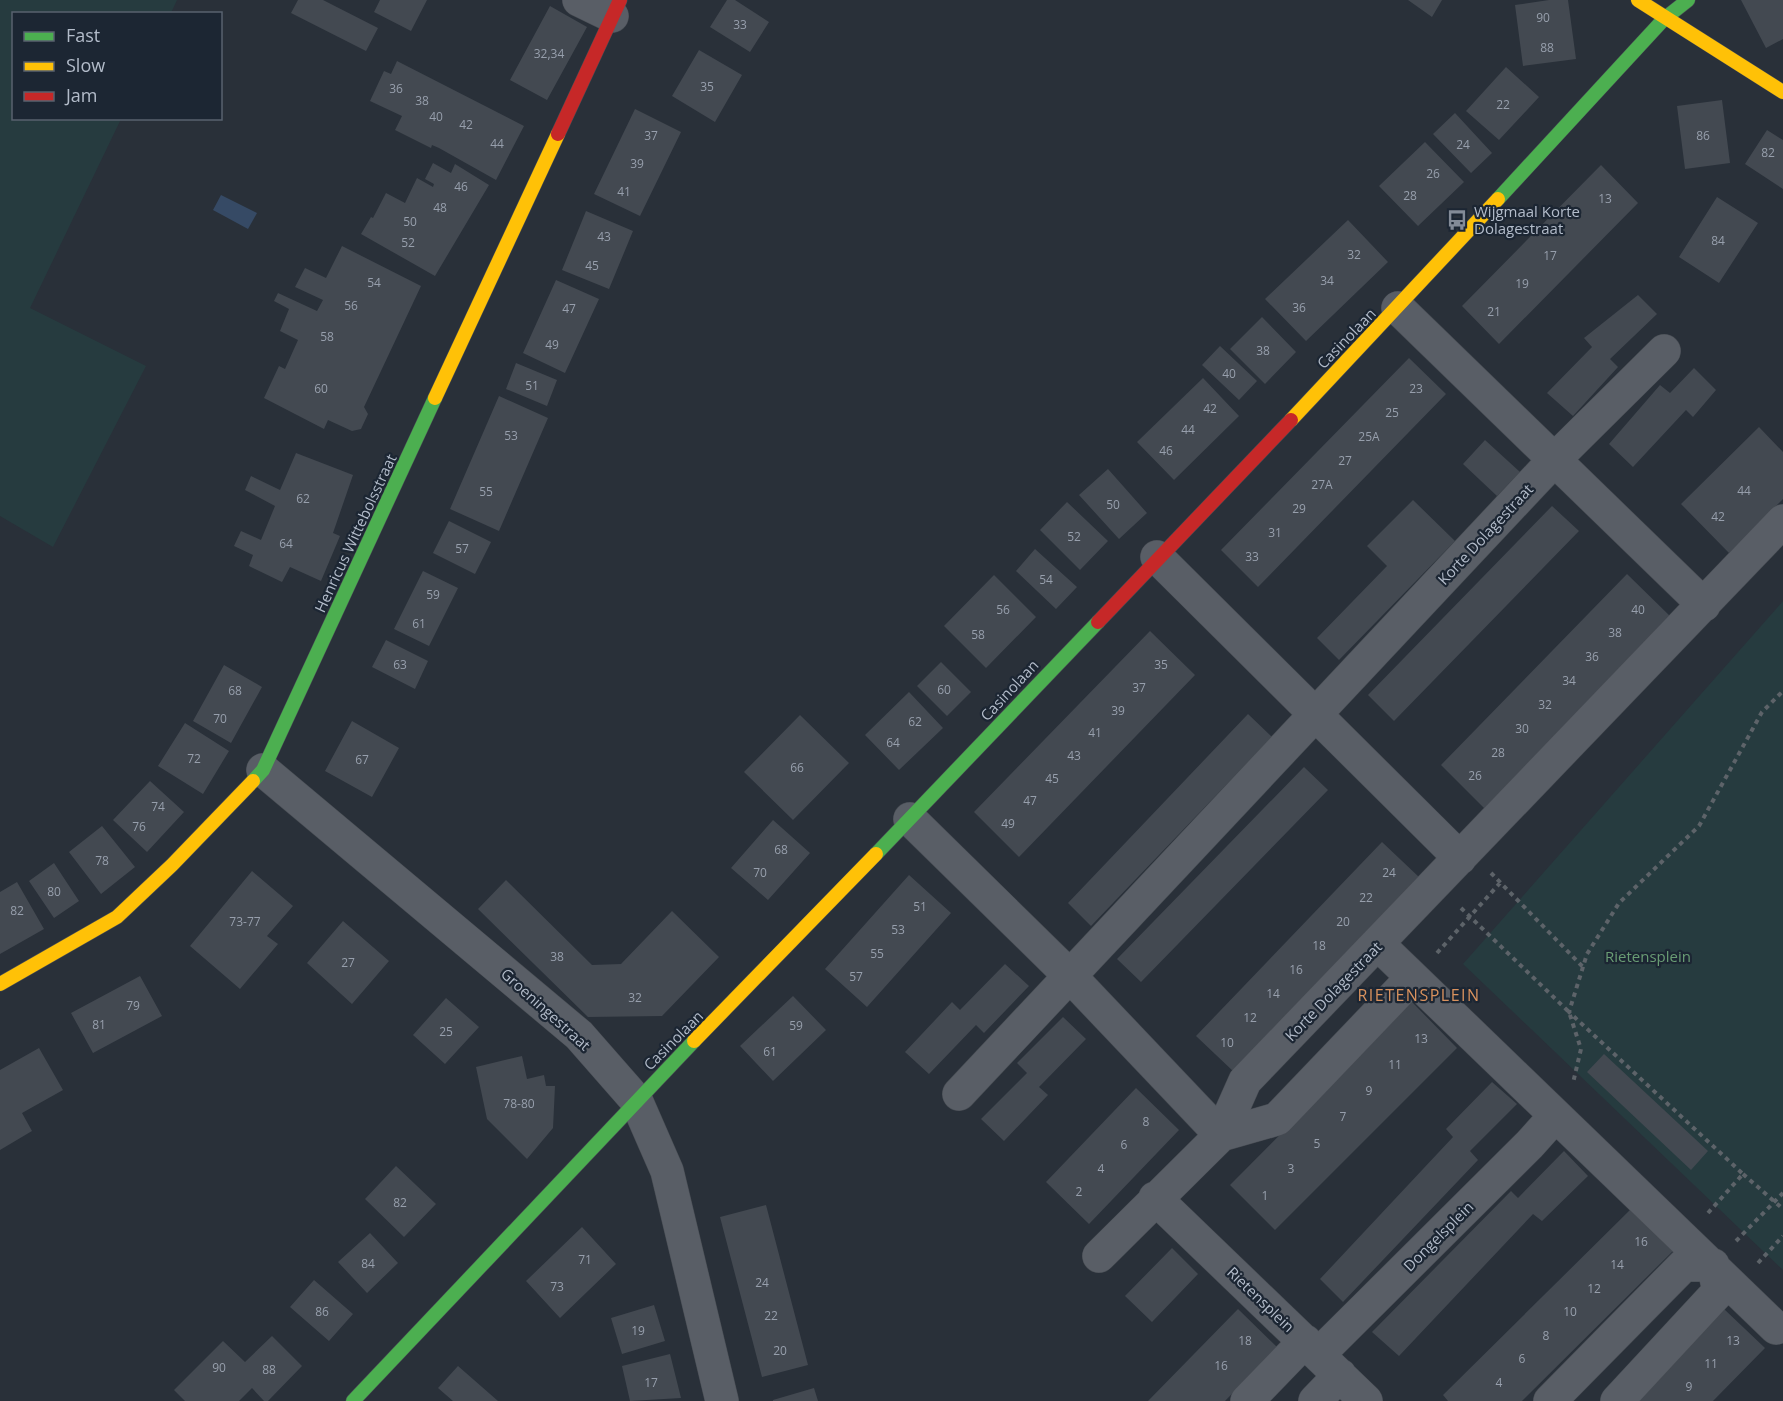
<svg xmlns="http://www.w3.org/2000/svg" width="1783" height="1401" font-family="'Open Sans',sans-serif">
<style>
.green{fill:#263b3f}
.water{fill:#364a65}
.building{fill:#434951}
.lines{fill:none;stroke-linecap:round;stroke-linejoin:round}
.street-casing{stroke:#474c53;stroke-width:34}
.fast-casing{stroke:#474c53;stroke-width:15}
.slow-casing{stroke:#474c53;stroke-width:15}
.jam-casing{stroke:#474c53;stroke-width:15}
.path{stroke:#5d6369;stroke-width:4;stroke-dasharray:4.5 4.5;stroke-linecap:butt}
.street{stroke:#595e66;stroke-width:33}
.fast{stroke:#4caf50;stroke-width:14}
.slow{stroke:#ffc107;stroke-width:14}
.jam{stroke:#c62828;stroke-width:14}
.labels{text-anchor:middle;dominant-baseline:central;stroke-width:4.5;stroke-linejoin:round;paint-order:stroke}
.number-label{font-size:12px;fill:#979fac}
.poi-label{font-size:15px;fill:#b3bcca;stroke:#1c2633;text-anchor:start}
.street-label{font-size:15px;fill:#b3bcca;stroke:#1c2633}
.park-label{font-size:15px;fill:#699c74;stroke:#1c2633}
.neighbourhood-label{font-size:16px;letter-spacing:1.5px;fill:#d9925e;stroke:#1c2633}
</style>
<rect width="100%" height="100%" fill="#293039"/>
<path class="green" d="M0,0H177L171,13L14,14V118L121,119L30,308L146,366L53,547L0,516Z
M1783,601V1270L1463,964Z"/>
<path class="water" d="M221,195L257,213L248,229L213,210Z"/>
<path class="building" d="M298,0H323L378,28L366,51L291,13Z
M380,0H427L411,31L374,12Z
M727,0H735L769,22L750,52L710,27Z
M1408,0H1442L1432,17Z
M1549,0H1568L1576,59L1523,66L1515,5Z
M1741,0H1783V39L1766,48Z
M550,6L587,27L547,100L510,80Z
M699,50L742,75L715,122L672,96Z
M397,61L524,126L496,180L439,148L432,145L431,148L395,130L402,116L370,101L384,71L391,74Z
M1506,67L1539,97L1499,140L1466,111Z
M1722,100L1730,163L1685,169L1677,106Z
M635,109L681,132L640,216L594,194Z
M1455,113L1492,153L1471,173L1433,134Z
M1767,130L1783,140V189L1745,164Z
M1425,142L1464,182L1418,226L1379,186Z
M433,163L451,173L455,164L489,185L435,276L361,234L371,217L373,218L386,193L405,203L417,178L433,187L434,184L425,179Z
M1601,165L1638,203L1499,344L1462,306Z
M1717,197L1758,223L1719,283L1679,257Z
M586,211L633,231L609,289L562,270Z
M1348,220L1388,262L1306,341L1265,299Z
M342,246L421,286L364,407L368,414L361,429L352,431L328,420L324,429L264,398L279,366L285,369L298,340L280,331L289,309L274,301L278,293L317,311L323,300L295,287L305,268L326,278Z
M556,280L599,299L565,373L523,353Z
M1638,295L1657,314L1610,359L1618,367L1573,416L1547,393L1592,347L1584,338Z
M1262,317L1296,352L1265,384L1230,349Z
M1220,346L1257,381L1239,400L1202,365Z
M1409,358L1446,394L1258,587L1221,550Z
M516,363L557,380L547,406L506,389Z
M1694,368L1716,390L1693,417L1686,410L1633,467L1609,444L1660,385L1670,393Z
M1203,378L1239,416L1174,480L1137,442Z
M499,396L548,418L499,531L450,509Z
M1759,427L1783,452V499L1729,553L1681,504Z
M1485,440L1520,472L1497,496L1463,464Z
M296,453L353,475L333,533L340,536L321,581L290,567L282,582L249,566L253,555L234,546L241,531L261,540L275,506L245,490L251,476L280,490Z
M1108,469L1147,513L1119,539L1079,495Z
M1413,500L1455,541L1339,660L1317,638L1387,566L1367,546Z
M1067,502L1108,541L1080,570L1040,530Z
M1552,506L1579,531L1394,721L1368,695Z
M449,521L491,542L475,574L433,553Z
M1035,549L1077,587L1056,609L1016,571Z
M423,571L458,588L429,646L394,629Z
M1627,574L1673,619L1486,810L1441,765Z
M994,575L1036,617L986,668L944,626Z
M1150,631L1195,675L1019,857L974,812Z
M386,640L428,661L415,689L372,667Z
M941,662L971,692L947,716L917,686Z
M224,665L262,687L231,743L193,721Z
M909,692L943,728L899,770L865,735Z
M1248,714L1272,737L1091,926L1068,903Z
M800,715L849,763L793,820L744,772Z
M352,721L399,748L372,797L325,771Z
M185,723L229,751L203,794L158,766Z
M1304,767L1328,790L1141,982L1117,959Z
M150,781L184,812L147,852L113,820Z
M773,820L810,853L768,900L731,868Z
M102,826L135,867L101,894L69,852Z
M1382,842L1420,878L1234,1072L1196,1036Z
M54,863L79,901L54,918L29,881Z
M252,871L293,906L267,936L278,944L240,989L190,946Z
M909,875L951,913L867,1007L825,969Z
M506,880L592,965L621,964L672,911L719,957L662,1016L588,1017L478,909Z
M17,882L44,929L0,954V892Z
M343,921L389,961L352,1004L307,963Z
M1005,964L1029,986L984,1033L976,1025L929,1074L905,1052L952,1002L960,1010Z
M140,976L162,1016L93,1053L71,1013Z
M793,996L826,1030L773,1081L740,1046Z
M446,998L479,1027L445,1064L413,1035Z
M1412,1002L1457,1048L1275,1230L1230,1185Z
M1063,1017L1086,1039L1039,1087L1048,1095L1004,1141L981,1119L1027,1073L1017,1063Z
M39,1048L63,1090L22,1113L32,1131L0,1150V1070Z
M1604,1054L1708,1151L1691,1170L1587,1072Z
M522,1056L527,1079L544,1075L546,1086H555L553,1128L527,1159L487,1119L476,1067Z
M1492,1082L1517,1104L1470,1151L1478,1160L1343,1302L1320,1279L1453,1137L1446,1129Z
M1136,1088L1179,1130L1089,1224L1046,1182Z
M1564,1151L1588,1176L1542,1221L1533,1214L1399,1356L1372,1332L1511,1191L1518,1198Z
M396,1166L436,1204L404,1237L365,1199Z
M766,1205L808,1365L762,1377L720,1217Z
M1632,1208L1674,1250L1522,1401H1448L1443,1395Z
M582,1227L616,1264L560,1318L526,1281Z
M370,1233L398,1263L367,1293L338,1262Z
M1172,1248L1198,1274L1152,1322L1125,1296Z
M314,1280L353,1314L329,1341L290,1307Z
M654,1305L665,1341L622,1354L611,1318Z
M1238,1309L1277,1347L1225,1401H1148Z
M1724,1309L1765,1348L1713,1401H1636Z
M272,1336L302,1366L268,1401H264L252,1388L239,1401H185L174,1390L223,1341L245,1362Z
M670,1354L681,1398L630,1401L622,1366Z
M458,1366L498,1401H453L438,1388Z
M814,1388L818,1401H773V1400Z"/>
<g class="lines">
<g class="street-casing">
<path id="street" d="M579,0L612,16
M1398,308L1704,605
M1157,557L1460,858
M263,770L579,1035L636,1100L667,1171L722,1401
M910,819L1069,975L1221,1135
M1379,945L1776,1328
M959,1094L1556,458L1664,351
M1221,1135L1277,1119L1411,979
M1155,1198L1366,1401
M1099,1256L1221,1135L1245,1081L1783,521
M1319,1354L1530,1144L1555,1116
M1247,1401L1305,1341
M1315,1401L1340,1375
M1550,1401L1684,1265H1713
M1617,1401L1719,1291L1713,1265"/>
</g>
<g class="fast-casing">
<path id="fast" d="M1498,199L1664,19L1688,0
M253,781L263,770L435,398
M876,854L1098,622
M353,1401L694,1041"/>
</g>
<g class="slow-casing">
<path id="slow" d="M1638,0L1783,92
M435,398L558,134
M1291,420L1498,199
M0,984L117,917L172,865L253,781
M694,1041L876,854"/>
</g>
<g class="jam-casing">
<path id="jam" d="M558,134L620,0
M1098,622L1291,420"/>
</g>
<path class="path" d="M1491,873L1583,967
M1461,908L1569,1012L1581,1049L1573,1083
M1437,953L1500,883
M1743,1174L1783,1209
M1708,1213L1743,1174L1569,1012L1587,954L1619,903L1699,826L1762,712L1783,691
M1736,1241L1783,1193
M1758,1263L1783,1236"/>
<use href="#street" class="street"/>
<use href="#fast" class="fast"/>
<use href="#slow" class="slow"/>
<use href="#jam" class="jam"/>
</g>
<defs>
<g id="bus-bare" transform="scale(1.62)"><path d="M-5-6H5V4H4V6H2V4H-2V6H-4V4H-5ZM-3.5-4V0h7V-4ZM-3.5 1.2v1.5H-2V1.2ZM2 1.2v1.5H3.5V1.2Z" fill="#838b97" stroke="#1c2633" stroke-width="2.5" paint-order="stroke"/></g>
</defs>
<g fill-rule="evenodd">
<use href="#bus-bare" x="1457" y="220"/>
</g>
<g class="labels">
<g class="number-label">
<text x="1543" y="17">90</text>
<text x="740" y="24">33</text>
<text x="1547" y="47">88</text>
<text x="549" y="53">32,34</text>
<text x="707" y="86">35</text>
<text x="396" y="88">36</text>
<text x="422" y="100">38</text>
<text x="1503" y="104">22</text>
<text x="436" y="116">40</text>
<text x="466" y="124">42</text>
<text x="651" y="135">37</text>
<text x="1703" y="135">86</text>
<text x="497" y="143">44</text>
<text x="1463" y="144">24</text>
<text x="1768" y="152">82</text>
<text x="637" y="163">39</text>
<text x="1433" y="173">26</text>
<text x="461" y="186">46</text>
<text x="624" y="191">41</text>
<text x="1410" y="195">28</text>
<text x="1605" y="198">13</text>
<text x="440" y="207">48</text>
<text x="410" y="221">50</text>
<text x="604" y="236">43</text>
<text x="1718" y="240">84</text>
<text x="408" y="242">52</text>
<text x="1354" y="254">32</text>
<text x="1550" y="255">17</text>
<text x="592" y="265">45</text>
<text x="1327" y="280">34</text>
<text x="374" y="282">54</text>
<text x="1522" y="283">19</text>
<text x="351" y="305">56</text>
<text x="1299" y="307">36</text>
<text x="569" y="308">47</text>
<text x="1494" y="311">21</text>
<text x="327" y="336">58</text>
<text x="552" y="344">49</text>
<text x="1263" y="350">38</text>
<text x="1229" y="373">40</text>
<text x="532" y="385">51</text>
<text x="321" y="388">60</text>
<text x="1416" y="388">23</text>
<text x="1210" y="408">42</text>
<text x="1392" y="412">25</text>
<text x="1188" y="429">44</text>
<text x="511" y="435">53</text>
<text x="1369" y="436">25A</text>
<text x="1166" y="450">46</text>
<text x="1345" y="460">27</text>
<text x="1322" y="484">27A</text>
<text x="1744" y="490">44</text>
<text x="486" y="491">55</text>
<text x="303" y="498">62</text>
<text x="1113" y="504">50</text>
<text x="1299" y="508">29</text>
<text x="1718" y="516">42</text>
<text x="1275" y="532">31</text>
<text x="1074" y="536">52</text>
<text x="286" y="543">64</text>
<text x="462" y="548">57</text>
<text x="1252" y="556">33</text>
<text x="1046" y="579">54</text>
<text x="433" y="594">59</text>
<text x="1003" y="609">56</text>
<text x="1638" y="609">40</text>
<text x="419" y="623">61</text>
<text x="1615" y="632">38</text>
<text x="978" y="634">58</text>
<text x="1592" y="656">36</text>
<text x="400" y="664">63</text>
<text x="1161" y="664">35</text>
<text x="1569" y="680">34</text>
<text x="1139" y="687">37</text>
<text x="944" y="689">60</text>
<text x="235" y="690">68</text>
<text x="1545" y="704">32</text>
<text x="1118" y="710">39</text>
<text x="220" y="718">70</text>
<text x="915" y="721">62</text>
<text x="1522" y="728">30</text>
<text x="1095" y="732">41</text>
<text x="893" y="742">64</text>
<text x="1498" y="752">28</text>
<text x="1074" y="755">43</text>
<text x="194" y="758">72</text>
<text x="362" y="759">67</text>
<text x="797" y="767">66</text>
<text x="1475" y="775">26</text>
<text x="1052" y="778">45</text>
<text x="1030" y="800">47</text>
<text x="158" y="806">74</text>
<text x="1008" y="823">49</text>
<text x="139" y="826">76</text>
<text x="781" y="849">68</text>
<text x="102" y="860">78</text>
<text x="760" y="872">70</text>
<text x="1389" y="872">24</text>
<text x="54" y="891">80</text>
<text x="1366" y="897">22</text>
<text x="920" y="906">51</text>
<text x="17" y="910">82</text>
<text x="245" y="921">73-77</text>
<text x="1343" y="921">20</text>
<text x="898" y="929">53</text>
<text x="1319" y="945">18</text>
<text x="877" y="953">55</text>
<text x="557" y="956">38</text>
<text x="348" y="962">27</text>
<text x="1296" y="969">16</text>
<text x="856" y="976">57</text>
<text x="1273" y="993">14</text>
<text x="635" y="997">32</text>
<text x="133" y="1005">79</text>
<text x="1250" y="1017">12</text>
<text x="99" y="1024">81</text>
<text x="796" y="1025">59</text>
<text x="446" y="1031">25</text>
<text x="1421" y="1038">13</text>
<text x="1227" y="1042">10</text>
<text x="770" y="1051">61</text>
<text x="1395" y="1064">11</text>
<text x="1369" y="1090">9</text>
<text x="519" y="1103">78-80</text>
<text x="1343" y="1116">7</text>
<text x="1146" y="1121">8</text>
<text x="1317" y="1143">5</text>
<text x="1124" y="1144">6</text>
<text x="1101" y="1168">4</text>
<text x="1291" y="1168">3</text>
<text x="1079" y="1191">2</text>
<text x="1265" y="1195">1</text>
<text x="400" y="1202">82</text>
<text x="1641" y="1241">16</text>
<text x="585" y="1259">71</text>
<text x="368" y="1263">84</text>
<text x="1617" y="1264">14</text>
<text x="762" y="1282">24</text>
<text x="557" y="1286">73</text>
<text x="1594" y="1288">12</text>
<text x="322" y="1311">86</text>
<text x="1570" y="1311">10</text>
<text x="771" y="1315">22</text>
<text x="638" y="1330">19</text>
<text x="1546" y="1335">8</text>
<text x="1245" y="1340">18</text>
<text x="1733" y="1340">13</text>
<text x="780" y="1350">20</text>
<text x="1522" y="1358">6</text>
<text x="1711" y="1363">11</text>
<text x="1221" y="1365">16</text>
<text x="219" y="1367">90</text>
<text x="269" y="1369">88</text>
<text x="651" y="1382">17</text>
<text x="1499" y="1382">4</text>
<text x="1689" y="1386">9</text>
</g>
<g class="poi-label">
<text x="1474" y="211">Wijgmaal Korte<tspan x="1474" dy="17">Dolagestraat</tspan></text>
</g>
<g class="street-label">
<text transform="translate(1346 338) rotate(-46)">Casinolaan</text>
<text transform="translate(355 533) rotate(-65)">Henricus Wittebolsstraat</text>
<text transform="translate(1485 534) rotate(-47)">Korte Dolagestraat</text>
<text transform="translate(1009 690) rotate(-47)">Casinolaan</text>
<text transform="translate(1333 991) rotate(-46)">Korte Dolagestraat</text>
<text transform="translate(546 1009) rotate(42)">Groeningestraat</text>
<text transform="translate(673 1040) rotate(-45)">Casinolaan</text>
<text transform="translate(1438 1236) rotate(-45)">Dongelsplein</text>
<text transform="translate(1261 1299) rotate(44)">Rietensplein</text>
</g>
<g class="park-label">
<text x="1648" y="956">Rietensplein</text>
</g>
<g class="neighbourhood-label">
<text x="1419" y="995">RIETENSPLEIN</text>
</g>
</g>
<rect x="12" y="12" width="210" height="108" fill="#1c2633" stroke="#58626f" stroke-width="1.5"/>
<rect x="24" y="32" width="30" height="9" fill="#4caf50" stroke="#58626f" stroke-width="1.5"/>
<text x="66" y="42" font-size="18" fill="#b3bcca">Fast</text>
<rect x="24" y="62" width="30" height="9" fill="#ffc107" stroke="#58626f" stroke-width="1.5"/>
<text x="66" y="72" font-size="18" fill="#b3bcca">Slow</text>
<rect x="24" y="92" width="30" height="9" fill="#c62828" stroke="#58626f" stroke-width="1.5"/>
<text x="66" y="102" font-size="18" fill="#b3bcca">Jam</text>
</svg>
